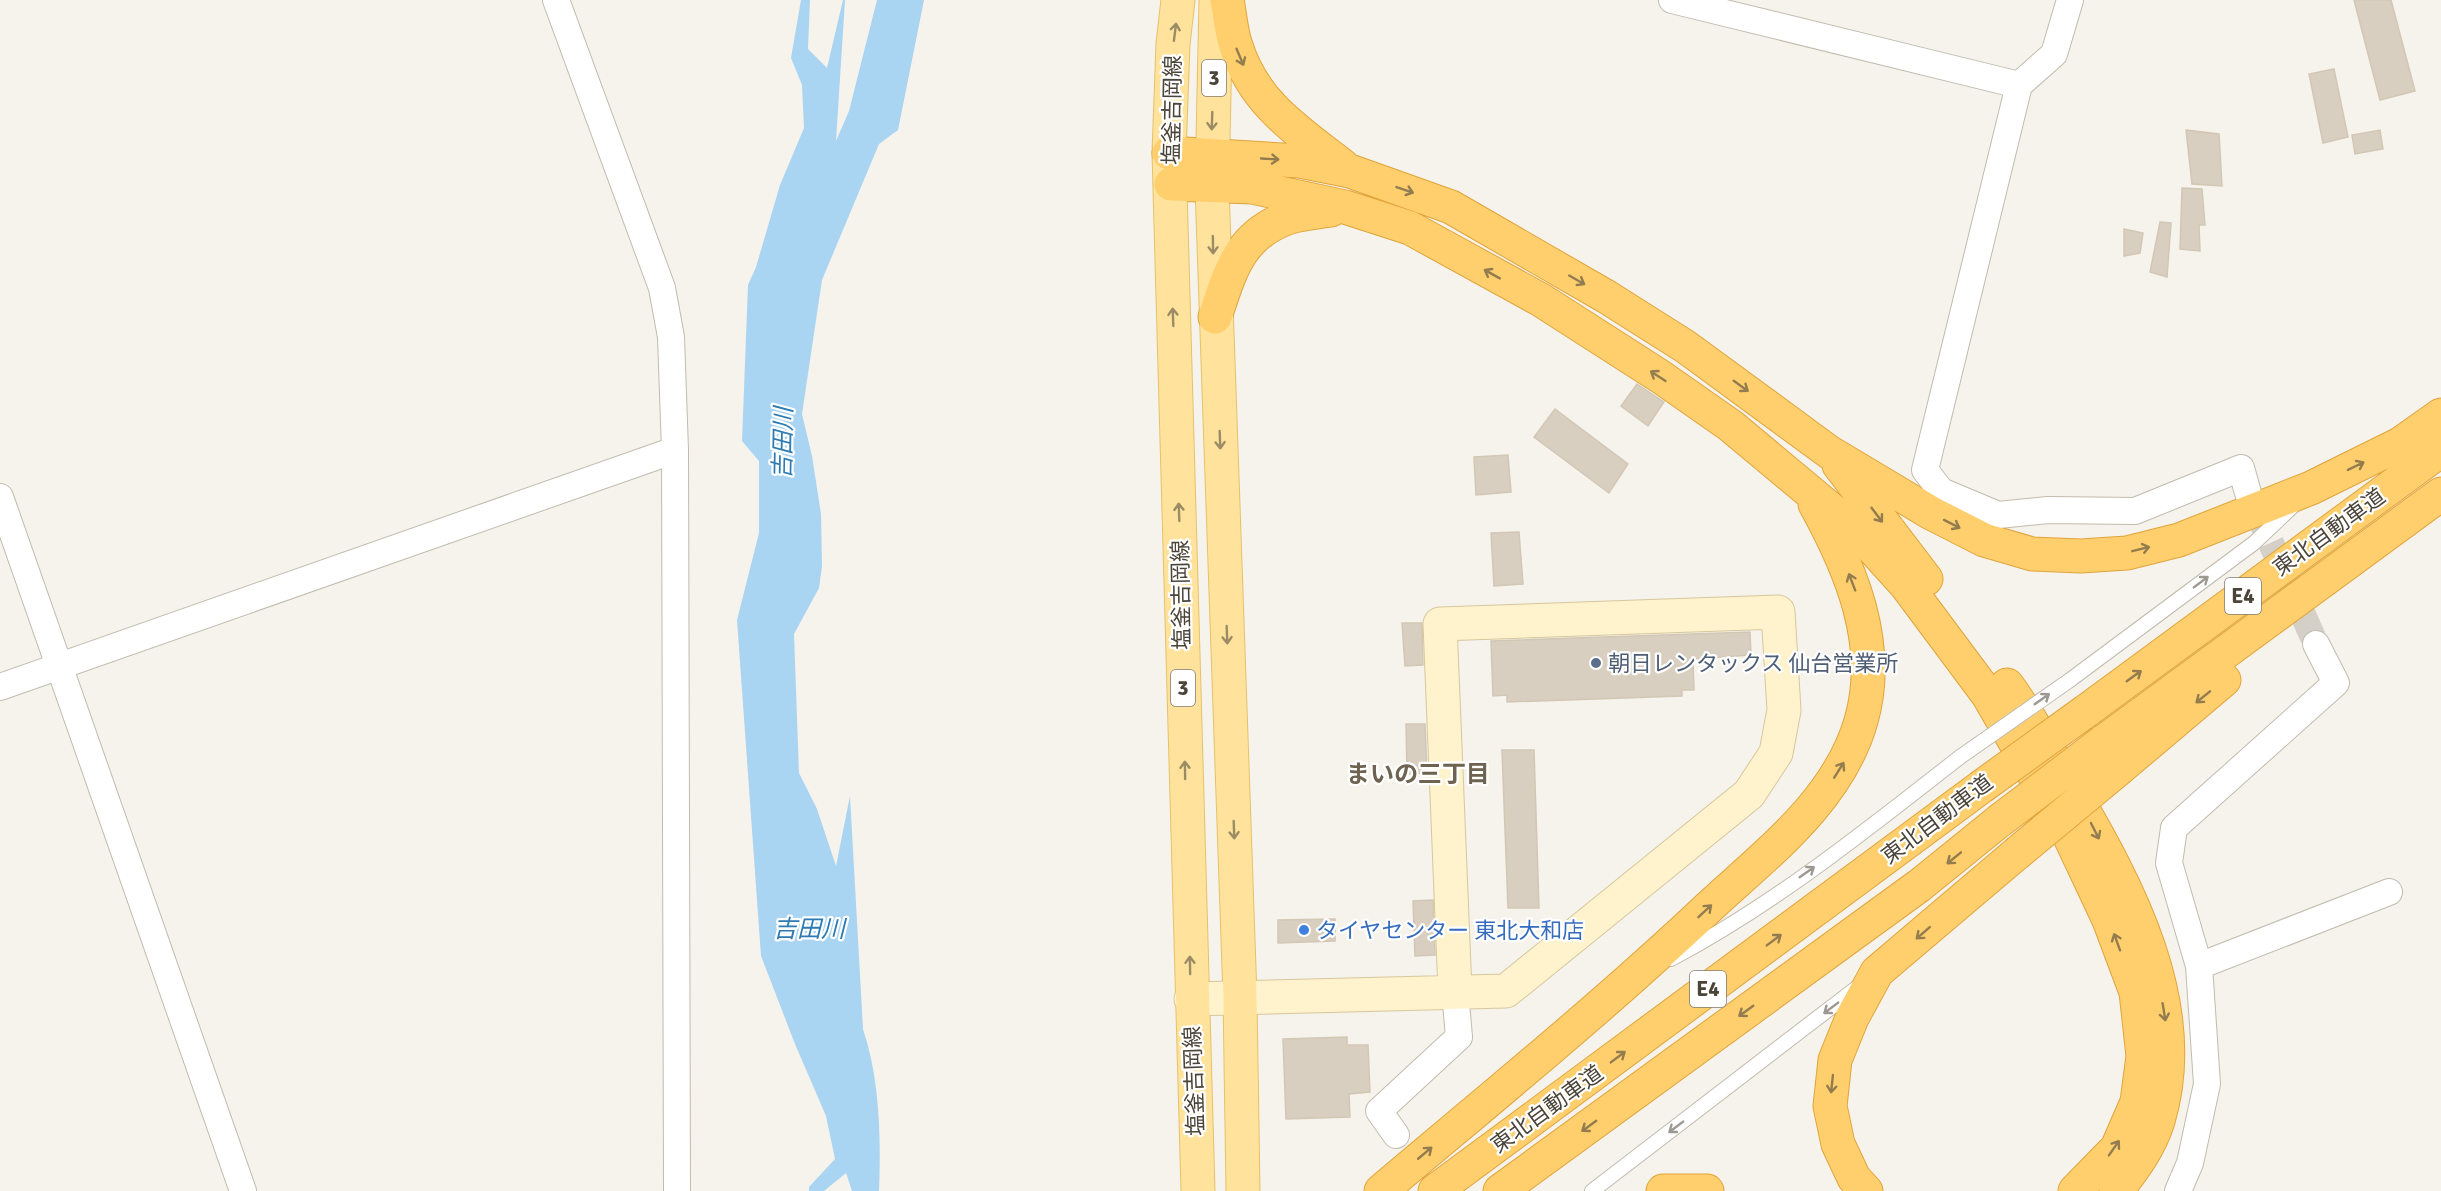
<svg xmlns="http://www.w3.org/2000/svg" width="2441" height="1191" font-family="Signika,'Noto Sans JP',sans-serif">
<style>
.water{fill:#a9d4f2}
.building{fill:#d8cfc1;stroke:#d3c7b4;stroke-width:1.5}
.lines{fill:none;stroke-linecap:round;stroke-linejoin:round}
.street-tunnel{stroke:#d4d0c8;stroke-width:26;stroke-dasharray:26 13;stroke-linecap:butt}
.lane-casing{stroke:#c2bbae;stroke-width:16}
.street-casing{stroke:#c2bbae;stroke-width:28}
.secondary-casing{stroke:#d6c79b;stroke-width:35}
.primary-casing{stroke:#e6c16a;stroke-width:35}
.highway-casing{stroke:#e0a43c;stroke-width:35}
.lane{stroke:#fff;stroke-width:14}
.street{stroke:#fff;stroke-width:26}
.secondary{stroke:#fff3cd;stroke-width:33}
.primary{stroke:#ffe39c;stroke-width:33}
.highway{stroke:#ffcf6e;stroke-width:33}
.lane-bridge-casing{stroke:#c2bbae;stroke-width:16;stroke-linecap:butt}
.highway-bridge-casing{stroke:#e0a43c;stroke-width:35;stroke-linecap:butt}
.lane-bridge{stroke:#fff;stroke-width:14}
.highway-bridge{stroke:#ffcf6e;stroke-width:33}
.oneway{stroke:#9c8c66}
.oneway2{stroke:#937c4e}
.oneway3{stroke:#9c9892}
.service-dot{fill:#5c6f8a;stroke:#fff;stroke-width:2}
.shop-dot{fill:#3f7fe0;stroke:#fff;stroke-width:2}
.labels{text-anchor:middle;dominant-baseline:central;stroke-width:4.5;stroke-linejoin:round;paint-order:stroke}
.shield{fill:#fff;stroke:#817c74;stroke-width:1.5}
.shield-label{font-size:21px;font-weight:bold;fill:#4b4439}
.street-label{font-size:22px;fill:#4b4439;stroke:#fff}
.service-label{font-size:22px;fill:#4e5e75;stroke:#fff;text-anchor:start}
.shop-label{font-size:22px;fill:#366cbe;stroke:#fff;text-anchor:start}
.water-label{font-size:24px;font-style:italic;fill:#2e7ab2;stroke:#fff}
.neighbourhood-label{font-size:24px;font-weight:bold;fill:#6e6250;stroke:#fff}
</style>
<rect width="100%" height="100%" fill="#f6f3ec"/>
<path class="water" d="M801,0H810L808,49L827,68L843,0H845L836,141L849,111L877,0H924L898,130L879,144L822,280L802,414L812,456L821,514L822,566L819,588L794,634L799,773L817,809L836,866L850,796L863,1029C880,1080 881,1138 879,1191H852L846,1173L824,1191H809V1187L835,1159L826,1116L795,1044L761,956L737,620L759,533V461L742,441L748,285L756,267L780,185L804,128L802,85L791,58Z"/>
<path class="building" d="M2354,0H2391L2415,91L2380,100Z
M2334,69L2348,137L2323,143L2309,74Z
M2186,130L2219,134L2222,186L2192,184Z
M2380,130L2383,149L2355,154L2352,135Z
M2182,188L2202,189L2205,225H2199L2200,251L2180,249Z
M2160,222L2171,223L2167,277L2150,272Z
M2124,229L2143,233L2140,253L2124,256Z
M1637,384L1664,402L1648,426L1621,406Z
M1555,409L1628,464L1609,493L1534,437Z
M1508,455L1511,492L1476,495L1474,457Z
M1519,532L1523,584L1494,586L1491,533Z
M1402,623H1422L1423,665L1405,666Z
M1750,632L1751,655L1693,659L1694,690H1682V696L1507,702V695L1493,696L1491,641Z
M1406,724H1425L1427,773L1407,774Z
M1502,750H1534L1539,908H1508Z
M1433,900L1435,955L1415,956L1413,901Z
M1335,919V941L1278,943V920Z
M1347,1037V1045H1368L1370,1092L1349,1094L1350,1117L1286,1119L1283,1039Z"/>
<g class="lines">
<path class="street-tunnel" d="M2255,507L2316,644"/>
<g class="lane-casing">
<path id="lane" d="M2070,680L2254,543L2293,506
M1671,959C1775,904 1868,829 1960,757
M1592,1191L1859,986"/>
</g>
<g class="street-casing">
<path id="street" d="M556,0L662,288L671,337L675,450L677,1191
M1672,0L2019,85
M2070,0L2054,54L2019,85L1925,470L1941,491L1998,515L2048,510L2135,511L2241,468L2248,493
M0,497L243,1191
M0,687L675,450
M2199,966L2389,892
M1396,1135L1379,1111L1459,1037L1455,991
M2178,1191L2190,1163L2207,1084L2199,966L2169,863L2174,828L2336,683L2316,644"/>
</g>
<g class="secondary-casing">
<path id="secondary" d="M1191,999L1506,991L1749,794L1776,753L1784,710L1778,612L1440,624L1455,991"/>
</g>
<g class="primary-casing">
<path id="primary" d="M1178,0L1173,44L1169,153L1198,1191
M1216,0L1212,187L1240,997L1243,1191"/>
</g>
<g class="highway-casing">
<path id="highway" d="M1227,0C1230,15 1231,32 1236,46C1254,104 1298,131 1343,166
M1169,153L1300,161L1350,171L1451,207L1607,297L1686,347L1829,452L1931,513L1984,540L2032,554L2081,556L2127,553L2179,540L2311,488L2400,444L2441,415
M1171,184L1252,187L1345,207L1410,228L1541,300L1661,377L1731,426L1858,532L1906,585L1988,695L2069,835L2109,920L2136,992L2143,1056L2137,1102L2117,1148L2075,1191
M1215,317C1230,272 1239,234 1290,217C1303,213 1318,212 1331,210
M1839,465L1926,579
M2007,685C2031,717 2050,754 2071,789C2128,886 2193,1006 2158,1121C2150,1147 2133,1170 2116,1191
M2086,711L2441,450
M2103,742L2441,494
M2121,767L2224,680
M1381,1191C1491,1098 1603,1007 1708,908C1766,854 1838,801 1861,721C1883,645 1851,569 1815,504
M1435,1191L1981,787
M1500,1191L1920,885L1999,821
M1663,1191H1707
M1866,1191L1854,1178L1838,1144L1830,1106L1835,1060L1852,1018L1877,972L2016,854"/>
</g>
<use href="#lane" class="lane"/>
<use href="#street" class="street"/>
<use href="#secondary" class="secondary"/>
<use href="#primary" class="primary"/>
<use href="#highway" class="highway"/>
<g class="lane-bridge-casing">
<path id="lane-bridge" d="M1960,757L2070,680"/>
</g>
<g class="highway-bridge-casing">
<path id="highway-bridge" d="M1981,787L2086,711
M1999,821L2103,742
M2016,854L2121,767"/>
</g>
<use href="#lane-bridge" class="lane-bridge"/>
<use href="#highway-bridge" class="highway-bridge"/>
</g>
<defs><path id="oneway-shaft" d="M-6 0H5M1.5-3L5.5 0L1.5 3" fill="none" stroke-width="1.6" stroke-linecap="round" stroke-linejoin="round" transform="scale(1.5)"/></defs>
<g class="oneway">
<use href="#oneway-shaft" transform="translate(1175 32) rotate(-83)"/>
<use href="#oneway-shaft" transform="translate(1212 121) rotate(92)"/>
<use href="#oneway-shaft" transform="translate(1213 245) rotate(89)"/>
<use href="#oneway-shaft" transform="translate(1173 317) rotate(-92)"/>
<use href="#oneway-shaft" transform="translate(1220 440) rotate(88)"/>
<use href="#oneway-shaft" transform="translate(1179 512) rotate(-92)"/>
<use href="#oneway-shaft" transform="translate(1227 635) rotate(88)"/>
<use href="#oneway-shaft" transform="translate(1185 770) rotate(-91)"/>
<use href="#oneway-shaft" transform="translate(1234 830) rotate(88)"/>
<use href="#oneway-shaft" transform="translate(1190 965) rotate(-91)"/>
</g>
<g class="oneway2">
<use href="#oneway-shaft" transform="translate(1240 57) rotate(67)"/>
<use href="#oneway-shaft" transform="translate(1270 159) rotate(3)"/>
<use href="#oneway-shaft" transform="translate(1405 190) rotate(19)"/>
<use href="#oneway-shaft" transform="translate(1492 274) rotate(-151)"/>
<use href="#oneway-shaft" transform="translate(1577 280) rotate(30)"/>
<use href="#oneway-shaft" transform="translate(1658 376) rotate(-147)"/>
<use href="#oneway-shaft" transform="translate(1741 386) rotate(36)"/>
<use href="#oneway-shaft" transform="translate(2356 466) rotate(-26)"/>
<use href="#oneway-shaft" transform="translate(1877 515) rotate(53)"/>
<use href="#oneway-shaft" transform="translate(1952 524) rotate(27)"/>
<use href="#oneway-shaft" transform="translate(2141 549) rotate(-14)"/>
<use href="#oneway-shaft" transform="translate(1852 582) rotate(-111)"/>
<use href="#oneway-shaft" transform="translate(2134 676) rotate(-36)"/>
<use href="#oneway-shaft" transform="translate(2203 697) rotate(141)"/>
<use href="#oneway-shaft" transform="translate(1839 770) rotate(-58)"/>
<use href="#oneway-shaft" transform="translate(2095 831) rotate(63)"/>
<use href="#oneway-shaft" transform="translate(1954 858) rotate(141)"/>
<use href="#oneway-shaft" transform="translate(1705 911) rotate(-43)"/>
<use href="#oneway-shaft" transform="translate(1923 933) rotate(139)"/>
<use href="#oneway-shaft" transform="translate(1774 940) rotate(-37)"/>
<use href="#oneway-shaft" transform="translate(2117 942) rotate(-110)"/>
<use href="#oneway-shaft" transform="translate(1746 1011) rotate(144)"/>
<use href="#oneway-shaft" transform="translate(2164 1012) rotate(81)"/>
<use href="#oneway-shaft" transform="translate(1618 1057) rotate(-37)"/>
<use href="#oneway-shaft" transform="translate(1832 1084) rotate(96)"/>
<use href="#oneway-shaft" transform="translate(1589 1126) rotate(144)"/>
<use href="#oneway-shaft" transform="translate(2114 1148) rotate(-55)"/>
<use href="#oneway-shaft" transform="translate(1425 1153) rotate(-40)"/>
</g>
<g class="oneway3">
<use href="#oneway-shaft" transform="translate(2201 582) rotate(-37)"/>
<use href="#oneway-shaft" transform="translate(2042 699) rotate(-35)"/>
<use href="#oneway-shaft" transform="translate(1807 872) rotate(-35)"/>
<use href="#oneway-shaft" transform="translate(1831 1008) rotate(143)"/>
<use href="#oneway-shaft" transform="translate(1676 1127) rotate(143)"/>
</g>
<circle class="service-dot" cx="1596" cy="663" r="6"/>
<circle class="shop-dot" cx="1304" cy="930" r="6"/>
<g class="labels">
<g class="shield">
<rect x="1202" y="60" width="24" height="36" rx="4.5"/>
<rect x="2225" y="578" width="36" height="36" rx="4.5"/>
<rect x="1171" y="670" width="24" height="36" rx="4.5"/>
<rect x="1690" y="971" width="36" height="36" rx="4.5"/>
</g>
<g class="shield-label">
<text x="1214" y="78">3</text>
<text x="2243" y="596">E4</text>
<text x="1183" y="688">3</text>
<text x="1708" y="989">E4</text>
</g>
<g class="street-label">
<text transform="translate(1172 110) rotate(-89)">塩釜吉岡線</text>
<text transform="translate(2329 532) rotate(-36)">東北自動車道</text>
<text transform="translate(1181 595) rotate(-91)">塩釜吉岡線</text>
<text transform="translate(1937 819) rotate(-37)">東北自動車道</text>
<text transform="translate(1194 1081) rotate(-92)">塩釜吉岡線</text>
<text transform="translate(1547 1109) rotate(-36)">東北自動車道</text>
</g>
<g class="service-label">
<text x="1608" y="663">朝日レンタックス 仙台営業所</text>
</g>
<g class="shop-label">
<text x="1316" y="930">タイヤセンター 東北大和店</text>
</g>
<g class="water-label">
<text transform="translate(783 443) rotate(-89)">吉田川</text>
<text x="809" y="929">吉田川</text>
</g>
<g class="neighbourhood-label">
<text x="1418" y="774">まいの三丁目</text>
</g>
</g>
</svg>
